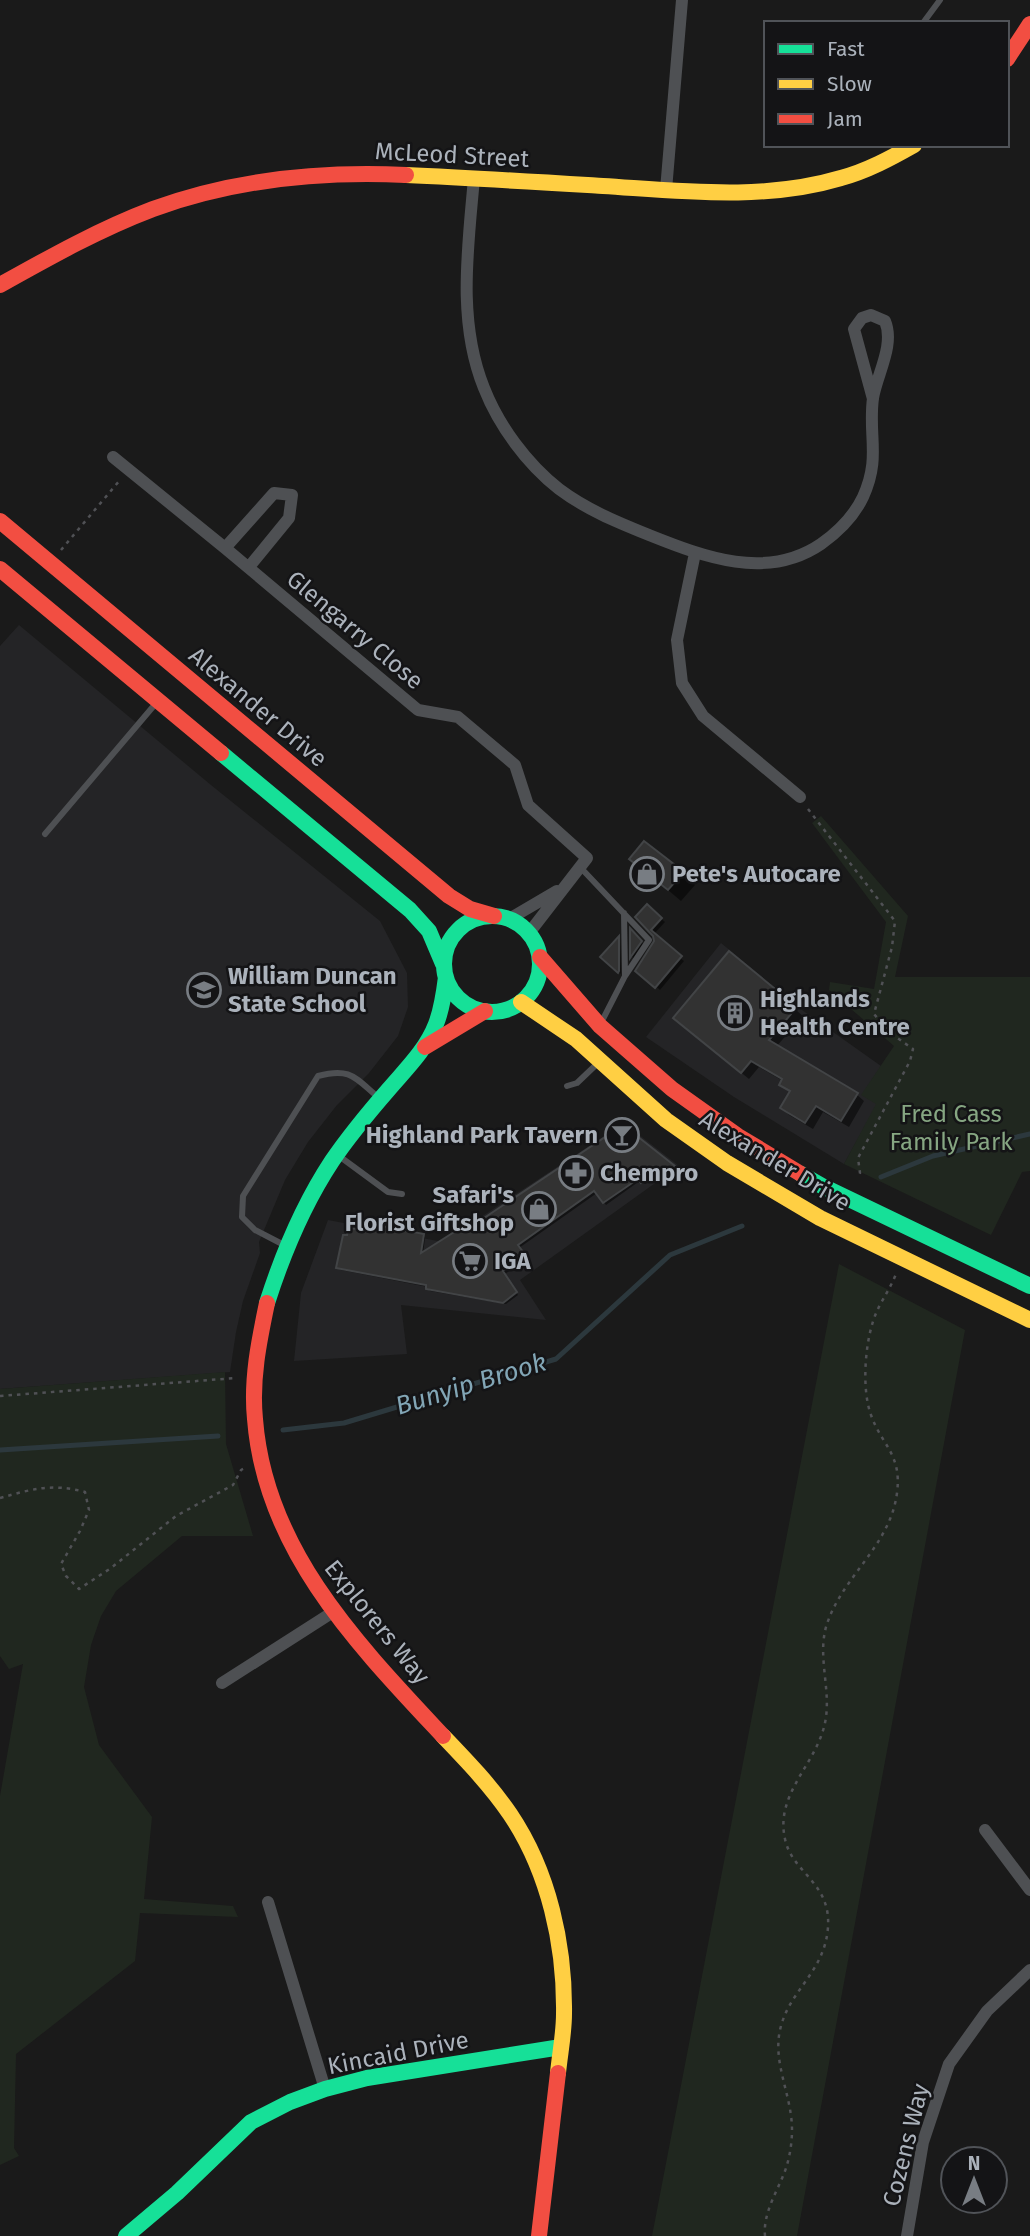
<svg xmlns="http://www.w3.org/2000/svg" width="1030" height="2236" font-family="'Fira Sans',sans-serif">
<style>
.built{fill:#242426}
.green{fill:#20271f}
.shadow{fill:#0007}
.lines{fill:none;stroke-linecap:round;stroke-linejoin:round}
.stream{stroke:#2c383d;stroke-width:5}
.building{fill:#323232;stroke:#424446;stroke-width:2}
.path{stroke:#505155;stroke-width:2.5;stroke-dasharray:3.5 5;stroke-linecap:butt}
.lane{stroke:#4e5053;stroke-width:6}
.street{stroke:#4e5053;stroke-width:12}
.fast{stroke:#16e098;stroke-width:16}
.slow{stroke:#ffcf43;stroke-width:16}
.jam{stroke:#f24e42;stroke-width:16}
.labels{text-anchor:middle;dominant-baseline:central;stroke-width:5;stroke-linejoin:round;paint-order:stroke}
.street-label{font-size:24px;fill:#abb2bb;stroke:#141416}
.poi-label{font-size:24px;font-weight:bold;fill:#abb2bb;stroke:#141416;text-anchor:start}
.park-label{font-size:24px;fill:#86a682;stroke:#141416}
.water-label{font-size:26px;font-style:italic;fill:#82a6b6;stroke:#141416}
</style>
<rect width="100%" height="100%" fill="#1a1a1a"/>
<path class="built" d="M19,625L211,785L380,921L407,973L408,1007L398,1036L369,1073L337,1105L308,1142L285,1180L259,1242L260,1253L243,1301L236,1332L230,1372L0,1389V646Z
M721,943L802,1010L881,1066L862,1095L877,1104L844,1164L734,1097L646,1037Z
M624,1123L679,1166L520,1280L546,1320L401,1305L407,1354L294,1361L301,1293L328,1220L443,1242Z"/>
<path class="green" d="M821,816L908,916L895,977H1030V1171L1022,1172L991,1235L844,1164L876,1104L861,1095L894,1046L829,990L830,982L874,989L886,922L812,823Z
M839,1264L965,1330L797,2236H652Z
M225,1372L226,1444L253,1536H182L116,1591L101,1616L91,1645L84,1687L99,1745L152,1817L144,1899L233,1906L238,1917L140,1913L135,1961L16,2054L14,2148L19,2156L0,2165V1796L23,1664L9,1669L0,1656V1389Z"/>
<path class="shadow" d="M644,843L683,873L695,885L681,901L631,859Z
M647,906L665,922L654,934L638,917Z
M632,932L643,944L634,958L632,957Z
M619,939L620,940L621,974L602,957Z
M729,954L803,1016L776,1047L856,1094L864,1101L849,1127L823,1112L813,1129L789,1115L782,1107L791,1093L781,1084L783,1081L759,1067L749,1079L683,1025Z
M680,958L684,961L660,990L638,970Z
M623,1127L676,1169L666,1176L655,1177L645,1184L641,1180L606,1205L597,1193L519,1248L527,1259L505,1274L518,1295L506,1304L430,1291L428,1287L341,1270L338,1268L423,1235L425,1238L423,1254L481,1222Z"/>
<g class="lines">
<path class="stream" d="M881,1177L933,1156L1030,1134
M283,1430L344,1423L556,1359L670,1255L742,1226
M0,1450L218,1436"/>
</g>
<path class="building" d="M644,841L684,872L668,890L629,859Z
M647,904L662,918L651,930L682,956L655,988L635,971L654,941L653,936L635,917Z
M630,928L642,941L630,958Z
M619,936V971L618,973L600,957Z
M729,951L797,1007L769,1040L858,1093L841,1121L816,1106L805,1123L780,1108L790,1091L779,1085L782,1079L751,1061L741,1073L673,1018Z
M623,1125L675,1166L664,1175H652L641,1183L638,1179L603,1203L594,1191L518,1245L526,1256L503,1271L517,1292L503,1303L426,1289V1285L336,1268L343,1235H347L348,1228L364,1230L365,1223L424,1234L421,1253L478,1217L481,1220Z"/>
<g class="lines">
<path class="path" d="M61,550L120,480
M808,809L895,921L892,947L874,1014L889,1032L913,1049L910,1061L858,1158L860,1173L858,1178
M0,1396L236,1378
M0,1498C32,1489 52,1483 85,1492L89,1510L80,1531L61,1564L66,1576L79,1589L111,1568L176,1516L233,1485L241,1470L245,1468
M765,2236C763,2215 775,2195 783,2176C789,2162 792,2145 792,2130C792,2094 771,2061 781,2026C791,1989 825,1971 828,1927C831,1882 792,1873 785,1839C775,1795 814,1766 824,1727C833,1694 817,1660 826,1627C841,1577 890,1547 897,1493C902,1454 882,1446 871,1415C861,1388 865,1337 877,1311C883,1298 891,1287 896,1274"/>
<path class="lane" d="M923,23L940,0
M45,834L157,702
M580,867L649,940L625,976
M602,1021L625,976L624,913
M567,1086L577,1083L599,1062
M339,1156L388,1192L402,1194
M286,1246L255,1230L242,1217L243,1196L318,1076C351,1067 355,1078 379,1098"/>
<path class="street" d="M474,178C468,248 457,321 484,388C499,426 527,464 559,489C587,510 617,522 649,535C704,557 767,581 821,544C838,532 854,516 863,497C881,458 868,436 873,398C877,374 895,345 885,321L871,315L862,318L854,329L873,399
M666,190L682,0
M113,457L225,548L418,710L458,717L515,765L528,805L587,858L529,933
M225,548L274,493L292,495L289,518L249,567
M695,553L677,640L682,683L703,716L800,797
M509,919L557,891
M222,1683L333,1612
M985,1830L1030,1890
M268,1902L325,2089
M907,2236L923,2142L949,2064L987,2011L1030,1970"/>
<path class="fast" d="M221,753L410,910L429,931L443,964
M444 964a48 48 0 1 1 96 0a48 48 0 1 1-96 0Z
M801,1174L822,1186L1030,1286
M267,1303C283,1253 303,1205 332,1161C349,1136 369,1112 389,1089C406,1069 426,1050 436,1024C442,1009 444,993 446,977
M126,2236L177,2193L251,2122L290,2102L325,2089L367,2078L561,2047"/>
<path class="slow" d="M406,175C472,178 537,182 603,186C682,191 764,201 841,178C867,171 891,158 914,145
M521,1002L576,1039L666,1120L727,1163L820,1218L1030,1320
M443,1736C467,1761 491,1786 510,1814C549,1872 565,1945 564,2014C564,2033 560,2053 558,2073"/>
<path class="jam" d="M1007,59L1030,24
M0,285C50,257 100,229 153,209C235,179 320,171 406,175
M0,521L449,896L470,909L494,916
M0,569L221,753
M540,957L600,1026L672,1089L738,1136L801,1174
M425,1047L485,1011
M267,1303C259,1341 251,1380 255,1419C265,1550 358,1645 443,1736
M539,2236L558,2073"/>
</g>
<defs>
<g id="shop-ring" transform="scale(1.75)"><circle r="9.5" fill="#141416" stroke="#787d83" stroke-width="1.5"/><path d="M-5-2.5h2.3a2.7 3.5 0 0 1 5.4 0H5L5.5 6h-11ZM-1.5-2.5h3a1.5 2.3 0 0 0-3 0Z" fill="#787d83"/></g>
<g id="school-ring" transform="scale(1.75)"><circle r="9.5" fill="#141416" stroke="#787d83" stroke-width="1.5"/><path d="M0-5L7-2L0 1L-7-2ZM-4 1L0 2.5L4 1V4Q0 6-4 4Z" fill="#787d83"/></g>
<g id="building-ring" transform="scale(1.75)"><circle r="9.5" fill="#141416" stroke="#787d83" stroke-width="1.5"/><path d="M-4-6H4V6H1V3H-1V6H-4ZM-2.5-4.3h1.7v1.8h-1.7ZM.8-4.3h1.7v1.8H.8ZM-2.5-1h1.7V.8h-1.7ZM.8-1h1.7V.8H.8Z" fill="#787d83"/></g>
<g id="bar-ring" transform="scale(1.75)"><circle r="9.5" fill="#141416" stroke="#787d83" stroke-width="1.5"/><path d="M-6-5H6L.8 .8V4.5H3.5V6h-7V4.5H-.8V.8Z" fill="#787d83"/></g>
<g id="pharmacy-ring" transform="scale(1.75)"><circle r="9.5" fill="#141416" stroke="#787d83" stroke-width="1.5"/><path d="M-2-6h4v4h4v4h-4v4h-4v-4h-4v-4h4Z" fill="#787d83"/></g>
<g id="supermarket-ring" transform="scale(1.75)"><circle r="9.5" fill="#141416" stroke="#787d83" stroke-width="1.5"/><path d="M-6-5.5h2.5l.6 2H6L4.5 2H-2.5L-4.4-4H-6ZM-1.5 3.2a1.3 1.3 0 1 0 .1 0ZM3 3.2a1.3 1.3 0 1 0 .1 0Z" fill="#787d83"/></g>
</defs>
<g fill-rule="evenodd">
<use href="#shop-ring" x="647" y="874"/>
<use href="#school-ring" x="204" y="990"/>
<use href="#building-ring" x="735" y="1013"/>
<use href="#bar-ring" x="622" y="1135"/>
<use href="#pharmacy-ring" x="576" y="1173"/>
<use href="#shop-ring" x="539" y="1209"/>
<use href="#supermarket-ring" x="470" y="1261"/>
</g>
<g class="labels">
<g class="street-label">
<text transform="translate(452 155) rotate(3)">McLeod Street</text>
<text transform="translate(355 630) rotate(40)">Glengarry Close</text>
<text transform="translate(258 707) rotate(40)">Alexander Drive</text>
<text transform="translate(775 1161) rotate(31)">Alexander Drive</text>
<text transform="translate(377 1622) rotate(51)">Explorers Way</text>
<text transform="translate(398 2053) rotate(-11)">Kincaid Drive</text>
<text transform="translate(906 2145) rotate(-76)">Cozens Way</text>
</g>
<g class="poi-label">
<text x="672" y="874">Pete's Autocare</text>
<text x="228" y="976">William Duncan<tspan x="228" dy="28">State School</tspan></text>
<text x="760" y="999">Highlands<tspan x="760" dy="28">Health Centre</tspan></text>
<text x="598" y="1135" text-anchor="end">Highland Park Tavern</text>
<text x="600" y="1173">Chempro</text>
<text x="514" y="1195" text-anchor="end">Safari's<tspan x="514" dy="28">Florist Giftshop</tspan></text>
<text x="494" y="1261">IGA</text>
</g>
<g class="park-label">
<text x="951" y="1114">Fred Cass<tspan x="951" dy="28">Family Park</tspan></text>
</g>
<g class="water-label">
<text transform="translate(471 1384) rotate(-17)">Bunyip Brook</text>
</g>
</g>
<rect x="764" y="21" width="245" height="126" fill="#141416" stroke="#505358" stroke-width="2"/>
<rect x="778" y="44" width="35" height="10" fill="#16e098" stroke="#505358" stroke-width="2"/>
<text x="827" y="56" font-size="21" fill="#abb2bb">Fast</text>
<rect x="778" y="79" width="35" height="10" fill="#ffcf43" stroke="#505358" stroke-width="2"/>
<text x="827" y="91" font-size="21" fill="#abb2bb">Slow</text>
<rect x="778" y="114" width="35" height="10" fill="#f24e42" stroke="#505358" stroke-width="2"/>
<text x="827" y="126" font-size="21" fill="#abb2bb">Jam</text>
<g transform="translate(974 2180)"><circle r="33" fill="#141416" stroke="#505358" stroke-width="2"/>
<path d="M0-5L12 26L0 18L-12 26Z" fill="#787d83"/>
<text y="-10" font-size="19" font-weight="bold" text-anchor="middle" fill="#abb2bb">N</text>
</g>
</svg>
